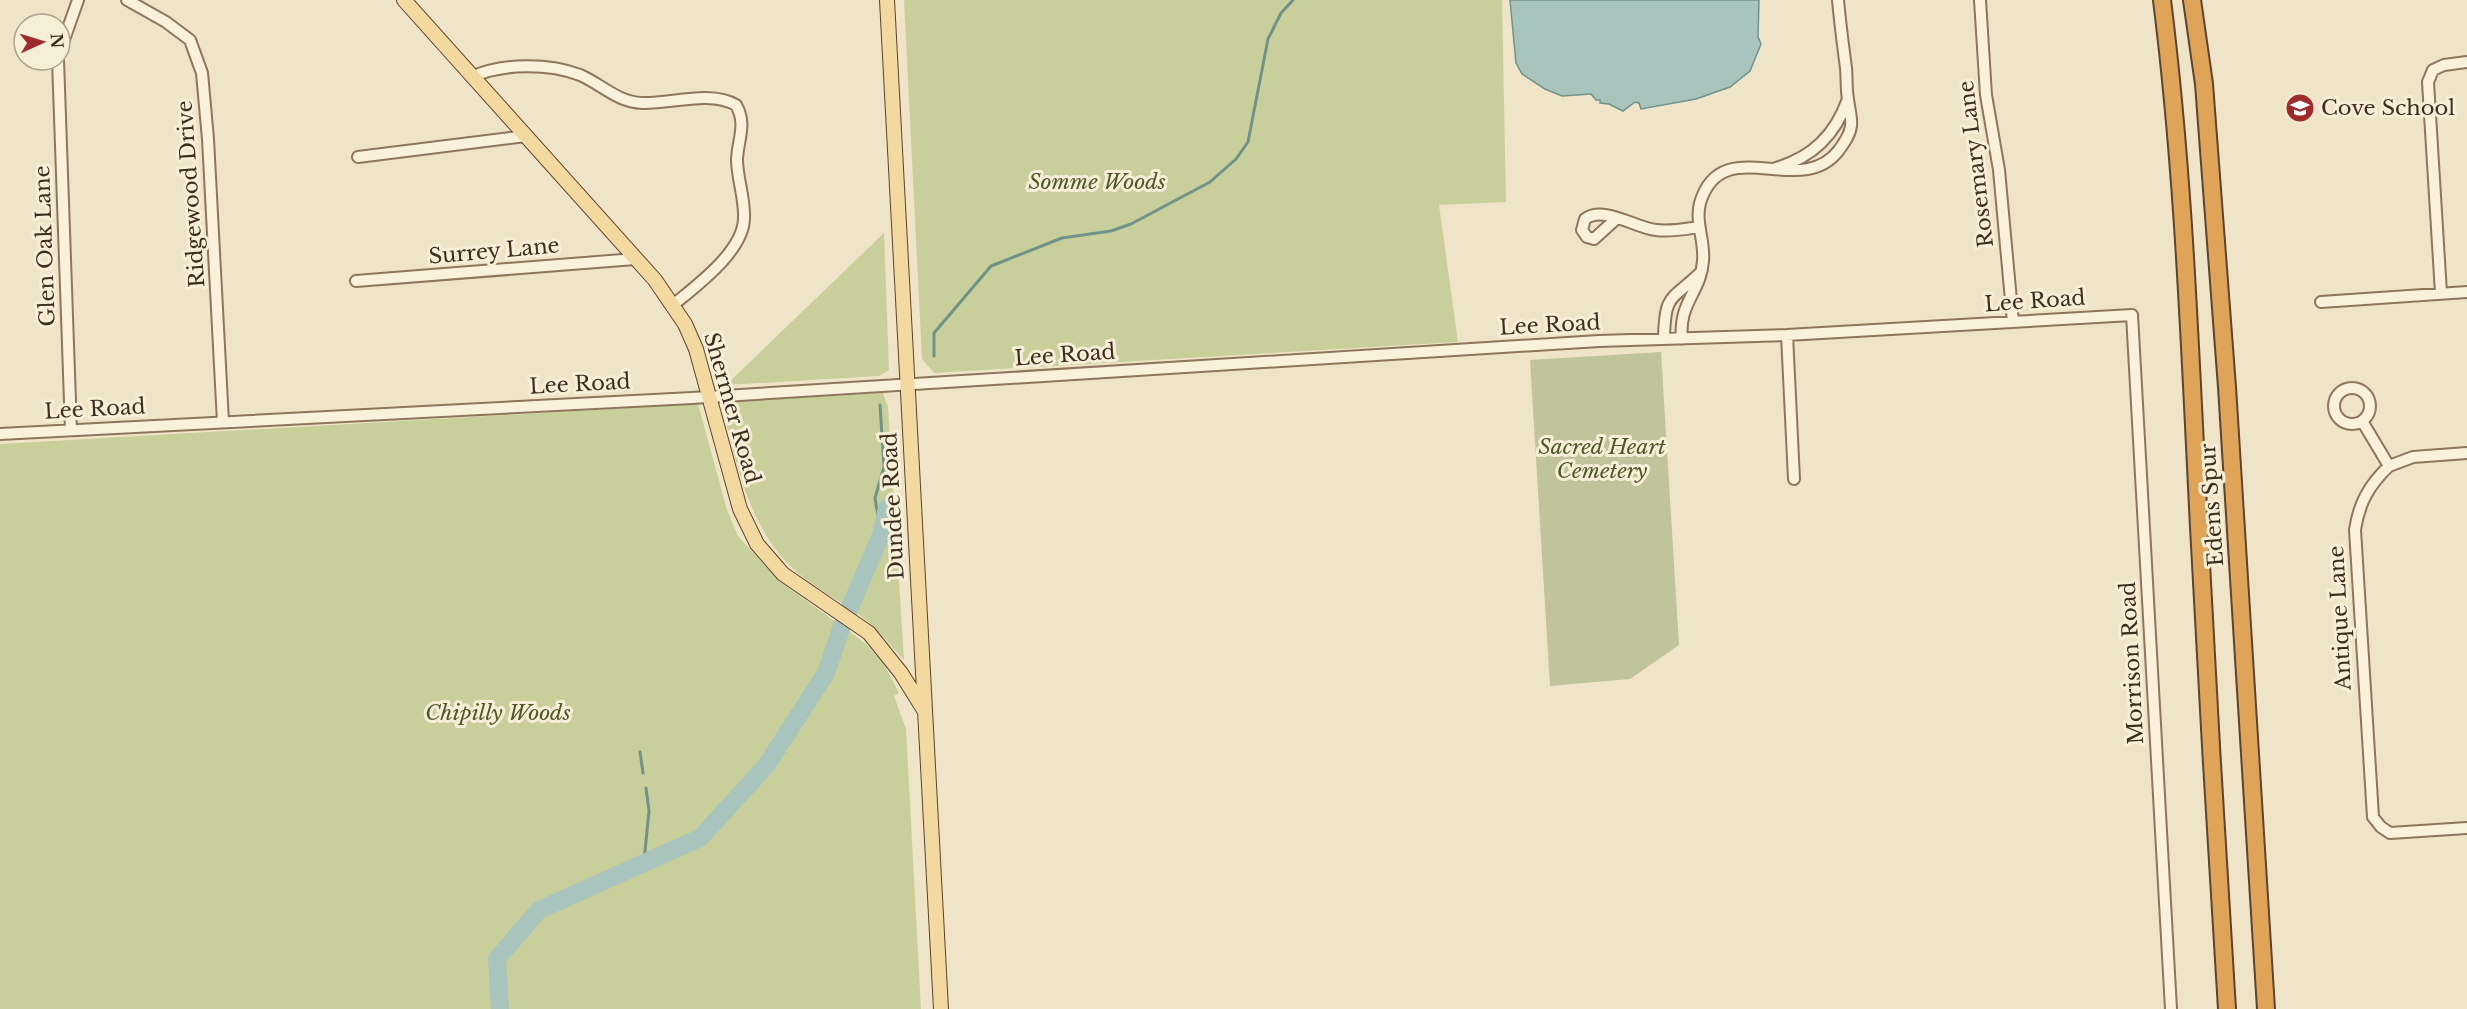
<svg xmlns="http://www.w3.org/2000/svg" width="2467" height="1009" font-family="'Libre Baskerville',serif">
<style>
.green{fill:#c9cf9b}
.cemetery{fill:#bfc49a}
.water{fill:#a9c4bc;stroke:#6f938a;stroke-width:1.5}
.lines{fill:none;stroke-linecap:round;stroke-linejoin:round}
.stream{stroke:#6f938a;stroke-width:3}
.river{stroke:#a9c4bc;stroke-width:18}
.minor-casing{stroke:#8d765c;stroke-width:14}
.major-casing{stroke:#5b4430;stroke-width:16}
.highway-casing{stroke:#5b4430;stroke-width:20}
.minor{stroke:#faf1dc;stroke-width:10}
.major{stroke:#f3d9a0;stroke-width:14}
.highway{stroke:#e0a458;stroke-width:16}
.labels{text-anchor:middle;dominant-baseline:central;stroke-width:6;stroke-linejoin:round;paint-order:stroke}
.poi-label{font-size:21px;fill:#3d2e20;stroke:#f7eed8;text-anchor:start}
.street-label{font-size:21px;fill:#3d2e20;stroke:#f7eed8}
.park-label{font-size:21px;font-style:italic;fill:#4d5a26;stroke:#f7eed8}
</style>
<rect width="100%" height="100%" fill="#f0e4c8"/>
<path class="green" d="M904,0H1502L1506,202L1439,205L1458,342L934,373L922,359Z
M884,233L889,370L879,376L726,385Z
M883,393L888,407L904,660C890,645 878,629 862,617C835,597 802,582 781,556C747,516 736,461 723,411L727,402Z
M698,404L727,510L738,536L779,581L865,643L884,664L899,693L894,696L906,729L921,1009H0V444Z"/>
<path class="cemetery" d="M1661,352L1679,645L1630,679L1550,686L1530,360Z"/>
<path class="water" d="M1510,0H1759L1758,37L1761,44L1750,71L1730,87L1696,99L1641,109L1639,103L1635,102L1623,111L1609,104L1600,103V100H1596L1591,94L1562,96L1545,89L1522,74L1516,63Z"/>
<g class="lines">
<path class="stream" d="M934,356V333L991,266L1062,238L1111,231L1131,224L1210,182L1236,159L1248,142L1268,39L1281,13L1293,0
M880,405L884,467L875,498L881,535
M640,752L643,773
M644,861L649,811L646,788"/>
<path class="river" d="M500,1009L497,959L539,910L700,838L766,766L826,673L842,626L881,535L887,508"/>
<g class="minor-casing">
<path id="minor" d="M127,0L166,22L190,40L202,73L208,139L223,422
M1980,0L1986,95L1999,170L2013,322
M60,51L78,0
M58,60L71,430
M472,77C502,63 549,63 580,75C601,84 617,102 642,103C671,104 710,90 736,105C747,124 738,139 737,159C737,179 745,198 744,218C744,251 696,286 673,305
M358,157L526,136
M1776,168C1813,157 1835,135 1848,99
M1616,219L1594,239L1587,237L1582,230L1585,219C1604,205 1635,228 1656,230C1670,232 1685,229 1699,227
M356,281L635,259
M2441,293L2428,82L2433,70L2444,65L2467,62
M2321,302L2467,292
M1787,335L1794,479
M1664,338C1665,293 1671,301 1700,273
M1682,339C1678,303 1701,292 1703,261C1705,241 1695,223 1700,203C1722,130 1801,201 1839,150C1844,143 1850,135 1851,126C1852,117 1849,109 1848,99C1846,89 1847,78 1846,68C1843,45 1840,23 1838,0
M2334 406a18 18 0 1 1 36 0a18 18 0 1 1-36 0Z
M2362,421L2389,466C2369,485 2359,503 2355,530L2373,817L2381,827L2390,833L2467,828
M0,434L692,398L1599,341L1787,335L2132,315L2171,1009
M2389,466L2413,457L2467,453"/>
</g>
<g class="major-casing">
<path id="major" d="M404,0L655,280L685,324L696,349L740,509L757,544L783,574L869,633L901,673L924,710
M887,0L941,1009"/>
</g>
<g class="highway-casing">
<path id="highway" d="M2162,0C2184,175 2190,351 2199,527C2207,688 2217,848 2227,1009
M2192,0L2204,84L2227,387L2266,1009"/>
</g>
<use href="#minor" class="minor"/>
<use href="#major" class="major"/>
<use href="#highway" class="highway"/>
</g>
<defs>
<g id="school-disc" transform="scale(1.5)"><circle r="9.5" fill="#9e2a2b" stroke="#f7eed8"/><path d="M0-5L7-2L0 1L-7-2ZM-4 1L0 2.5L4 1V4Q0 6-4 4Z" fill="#fff"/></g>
</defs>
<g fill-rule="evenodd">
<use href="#school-disc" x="2300" y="108"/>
</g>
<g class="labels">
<g class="poi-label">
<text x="2321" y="108">Cove School</text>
</g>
<g class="street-label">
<text transform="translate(1976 164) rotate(-97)">Rosemary Lane</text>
<text transform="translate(191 194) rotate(-94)">Ridgewood Drive</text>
<text transform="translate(45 246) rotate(-92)">Glen Oak Lane</text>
<text transform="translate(494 251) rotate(-5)">Surrey Lane</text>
<text transform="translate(2035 301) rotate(-4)">Lee Road</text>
<text transform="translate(1550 325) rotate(-3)">Lee Road</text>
<text transform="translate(1065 355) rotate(-4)">Lee Road</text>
<text transform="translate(580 384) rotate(-3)">Lee Road</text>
<text transform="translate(732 408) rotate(74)">Shermer Road</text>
<text transform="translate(95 409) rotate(-3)">Lee Road</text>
<text transform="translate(2212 505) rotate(-94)">Edens Spur</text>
<text transform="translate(893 506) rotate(-93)">Dundee Road</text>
<text transform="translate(2340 618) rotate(-93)">Antique Lane</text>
<text transform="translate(2132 663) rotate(-93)">Morrison Road</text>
</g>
<g class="park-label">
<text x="1097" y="182">Somme Woods</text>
<text x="1602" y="447">Sacred Heart<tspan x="1602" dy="24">Cemetery</tspan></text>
<text x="498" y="713">Chipilly Woods</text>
</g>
</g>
<g transform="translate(42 42) rotate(86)"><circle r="28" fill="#f7eed8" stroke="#ada18e" stroke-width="1.5"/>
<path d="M0-4.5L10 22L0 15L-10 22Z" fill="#9e2a2b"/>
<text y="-9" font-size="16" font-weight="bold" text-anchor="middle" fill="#3d2e20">N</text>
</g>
</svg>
